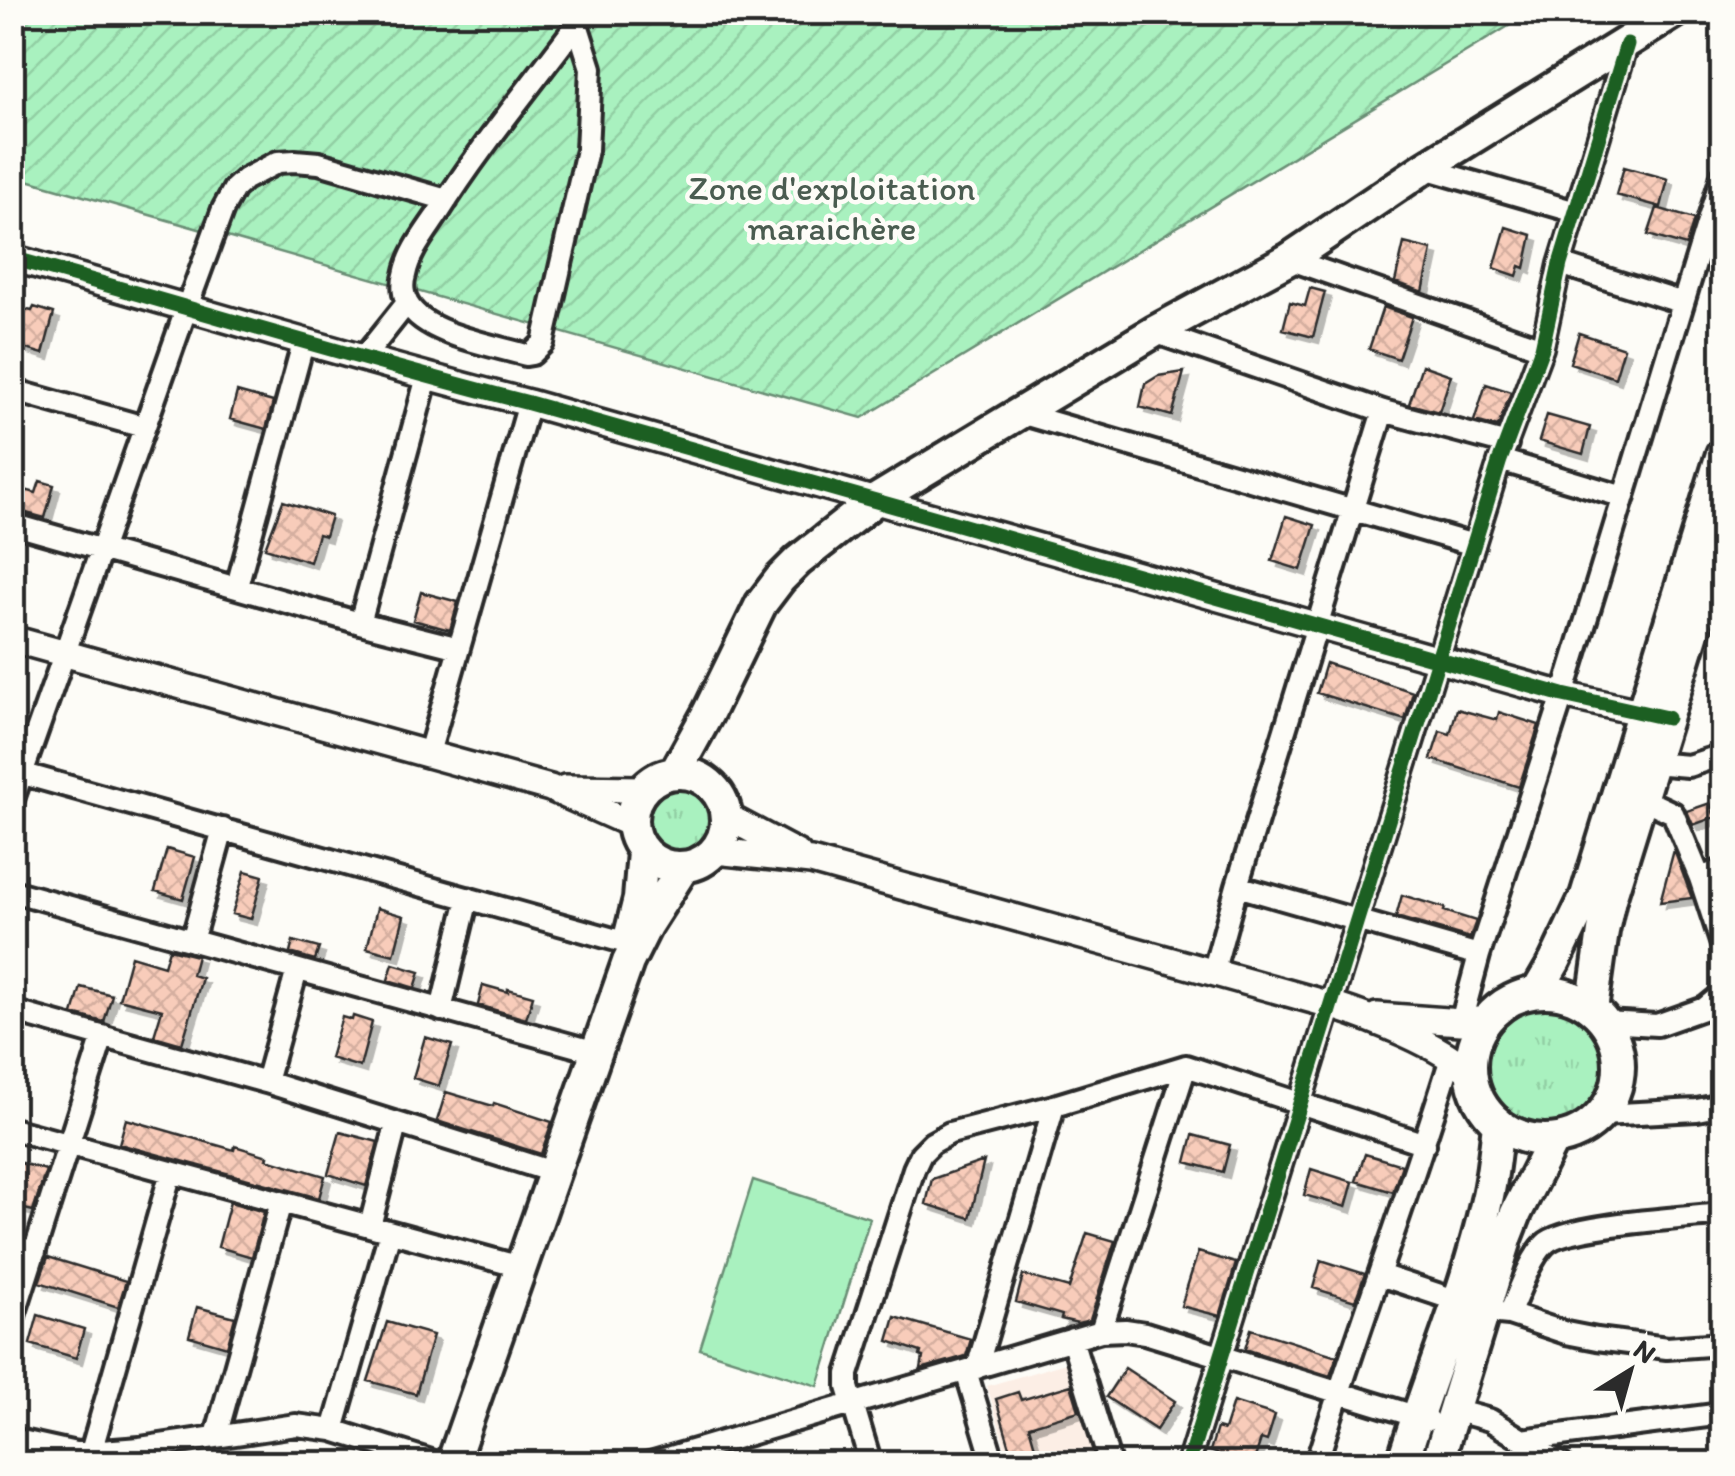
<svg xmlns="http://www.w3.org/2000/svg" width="1735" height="1476" font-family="Itim,sans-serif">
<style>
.built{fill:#fceee5}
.grass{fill:url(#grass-tufts);stroke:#6a8e75;stroke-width:2.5}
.garden{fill:url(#garden-furrows);stroke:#6a8e75;stroke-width:2.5}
.pitch{fill:#a9f1bf;stroke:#6a8e75;stroke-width:2.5}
.building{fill:url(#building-cross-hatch);stroke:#2b2b2b;stroke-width:2.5;filter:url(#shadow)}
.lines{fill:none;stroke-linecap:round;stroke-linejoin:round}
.minor-casing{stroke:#2b2b2b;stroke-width:28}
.tertiary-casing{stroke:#2b2b2b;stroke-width:32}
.primary-casing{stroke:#2b2b2b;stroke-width:38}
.minor{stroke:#fdfcf7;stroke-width:20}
.tertiary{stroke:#fdfcf7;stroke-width:25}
.primary{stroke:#fdfcf7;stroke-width:30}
.cycleway-casing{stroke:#fdfcf7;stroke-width:21}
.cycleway{stroke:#1b5e20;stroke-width:15}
.labels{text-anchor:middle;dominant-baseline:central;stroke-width:9;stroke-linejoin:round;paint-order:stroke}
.park-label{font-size:35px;fill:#4a5c50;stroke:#fdfcf7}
</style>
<defs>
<pattern id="grass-tufts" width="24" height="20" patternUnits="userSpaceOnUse" patternTransform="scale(2.5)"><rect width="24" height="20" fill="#a9f1bf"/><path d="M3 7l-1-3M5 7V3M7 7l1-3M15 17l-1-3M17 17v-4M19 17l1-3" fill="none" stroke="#92cfa4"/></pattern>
<pattern id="garden-furrows" width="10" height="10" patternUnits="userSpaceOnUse" patternTransform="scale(2.5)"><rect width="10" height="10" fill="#a9f1bf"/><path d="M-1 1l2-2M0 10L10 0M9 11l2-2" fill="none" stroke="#92cfa4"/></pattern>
<pattern id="building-cross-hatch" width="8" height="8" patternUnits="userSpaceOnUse" patternTransform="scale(2.5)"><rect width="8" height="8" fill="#f8ccba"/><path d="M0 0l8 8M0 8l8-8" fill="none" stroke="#d5afa0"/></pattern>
<filter id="shadow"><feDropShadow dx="6" dy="6" stdDeviation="0" flood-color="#0004"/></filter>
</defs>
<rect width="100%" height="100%" fill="#fdfcf7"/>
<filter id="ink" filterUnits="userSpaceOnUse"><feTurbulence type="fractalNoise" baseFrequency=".01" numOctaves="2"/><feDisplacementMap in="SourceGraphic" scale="20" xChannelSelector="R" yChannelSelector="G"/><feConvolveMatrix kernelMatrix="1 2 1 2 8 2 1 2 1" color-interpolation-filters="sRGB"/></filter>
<g filter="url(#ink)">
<path class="built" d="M1069,1362L1099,1463H1010L987,1386Z"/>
<path class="grass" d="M641 820a37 37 0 1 1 74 0a37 37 0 1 1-74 0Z
M1484 1067a61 61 0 1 1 122 0a61 61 0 1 1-122 0Z"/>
<path class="garden" d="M12,13H1530L862,418L13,176Z"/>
<path class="pitch" d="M753,1180L870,1218L818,1386L700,1349Z"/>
<path class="building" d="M1624,167L1668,179L1661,207L1616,195Z
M1657,208L1694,219L1686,246L1648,235Z
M1506,227L1532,235L1525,268L1520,266L1517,276L1494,268Z
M1404,243L1432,250L1423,292L1395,282Z
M1310,288L1325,292L1313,337L1283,329L1290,302L1305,306Z
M34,307L54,313L43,354L13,345L23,309L32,311Z
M1383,307L1412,317L1398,359L1369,349Z
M1579,333L1624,348L1615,378L1570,363Z
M1422,365L1451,375L1439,412L1409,404Z
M1184,372L1172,416L1140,407L1145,384L1158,376Z
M1486,384L1511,392L1498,427L1474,421Z
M237,392L273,402L266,429L230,419Z
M1547,415L1590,427L1583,454L1539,441Z
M40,481L54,485L45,518L19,511L25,490L36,493Z
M283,501L331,516L325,536L318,534L310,562L265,548Z
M1286,516L1315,525L1301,570L1272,561Z
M421,592L458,602L450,630L413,620Z
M1326,663L1413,692L1405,720L1317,693Z
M1457,709L1497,720L1499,712L1539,725L1519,787L1431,759L1440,731L1450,734Z
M1710,803L1715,817L1693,825L1687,811Z
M167,849L195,857L183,899L155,891Z
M1674,850L1692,898L1660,902Z
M245,871L263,876L251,919L232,914Z
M1402,895L1445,908L1444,911L1476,921L1470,938L1396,917Z
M377,908L404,916L394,955L367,948Z
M293,941L319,948L315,960L290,953Z
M169,949L197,956L192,975L202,978L182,1044L154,1036L162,1010L119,999L131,956L164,966Z
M393,964L420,972L415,988L388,980Z
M483,985L508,992V989L533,996L526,1019L478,1005Z
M81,987L112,995L104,1022L73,1014Z
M353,1016L372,1022L360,1067L330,1058L342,1017L352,1020Z
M425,1037L452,1045L439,1086L413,1078Z
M446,1092L493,1106L494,1103L552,1122L541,1154L437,1121Z
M126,1119L234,1150L235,1146L268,1156L267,1159L325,1176L319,1198L119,1144Z
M340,1132L378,1142L366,1186L328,1174Z
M1193,1135L1230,1145L1223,1172L1186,1162Z
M1365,1154L1402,1165L1393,1192L1356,1181Z
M984,1161L970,1218L926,1204L932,1179Z
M21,1163L46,1170L33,1211L12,1206V1192Z
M1311,1169L1353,1182L1346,1207L1304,1195Z
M230,1202L264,1212L252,1257L218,1247Z
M1087,1233L1115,1241L1090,1320L1078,1323L1061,1319L1062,1315L1016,1302L1023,1275L1069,1288Z
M1198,1252L1236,1263L1220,1316L1181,1306Z
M48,1257L126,1281L118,1307L39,1282Z
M1321,1260L1365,1274L1355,1301L1313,1288Z
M197,1307L235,1317L227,1347L189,1336Z
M38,1315L84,1329L76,1358L30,1344Z
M895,1317L971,1339L966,1356L921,1369L923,1357L920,1356L921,1352L888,1341Z
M387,1322L433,1335L416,1394L368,1381Z
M1251,1329L1337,1356L1330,1376L1245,1349Z
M1125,1368L1175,1401L1156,1430L1106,1397Z
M1071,1385L1079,1411L1029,1426L1040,1464H1015L996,1399L1018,1392L1021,1400Z
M1233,1402L1275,1415L1267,1441L1261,1439L1253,1464H1245L1210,1451L1217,1428L1224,1430Z"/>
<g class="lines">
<g class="minor-casing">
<path id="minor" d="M577,24L591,68L587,150L543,343L532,354L526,355C493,345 426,335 408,304C403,296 402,284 405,275C409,253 425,233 437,215C479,148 530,87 577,24L586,12
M1424,168L1576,212
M1289,259L1542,348
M1560,264L1683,303
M1154,332L1383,411L1507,444
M364,357L407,303
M12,390L144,427
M1020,413L1474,545
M1500,460L1624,497
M12,524L360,623L459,648
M237,586L304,340
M360,623L427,377
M429,753L529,403
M1652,763L1688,766L1722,755
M13,771L627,943
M1641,798L1673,813L1700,878L1722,945
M12,802L187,307L223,209L234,189L245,179L278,162L295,161L319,163L447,200
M1700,878L1722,870
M1237,886L1479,955
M12,891L596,1052
M192,941L223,829
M1213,973L1237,886L1383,411
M441,1010L468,898
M12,1011L266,1082L553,1172
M1461,1022L1479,955L1563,695L1722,176
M1605,1022L1657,1025L1705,1008L1722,994
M266,1082L297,970
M1601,1115L1697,1110L1722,1105
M12,1129L521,1267
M370,1226L396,1125
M12,1246L35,1252
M1380,1275L1458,1301
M1499,1313L1509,1314L1566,1333L1597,1339L1667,1348L1722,1344
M1509,1314C1519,1293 1529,1260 1545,1244C1565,1224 1689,1218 1722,1214
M12,1322L103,1036
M1101,1331L1186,1066
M1072,1339L1110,1464
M977,1368L1054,1106
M966,1371L994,1464
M1453,1410L1490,1420L1561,1464
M333,1430L390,1232
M216,1436L281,1202
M12,1439L76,1453L140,1448L296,1425L333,1430L441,1464
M1522,1440L1722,1414
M91,1452L171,1172
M647,1464L1101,1331L1125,1330L1145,1333L1428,1420
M871,1464L848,1387V1374L914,1169L921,1154L932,1143L950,1133L1054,1106L1186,1066L1425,1144
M1188,1464L1500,460L1542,348L1560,264L1627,44
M1316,1464C1358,1328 1409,1195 1451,1058"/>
</g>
<g class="tertiary-casing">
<path id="tertiary" d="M12,258C185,306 356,359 529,403L1563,695L1662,717
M12,639L550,788L631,824
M565,788L642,789
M726,816L798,854
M715,851L811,861L1331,1005C1371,1018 1442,1045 1471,1074
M1377,1016L1461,1022L1487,1019"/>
</g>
<g class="primary-casing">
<path id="primary" d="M632 820a47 47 0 1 1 94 0a47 47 0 1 1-94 0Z
M675,773L708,713L761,604L780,579L798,561L874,501L1154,332L1289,259L1424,168L1675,12
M630,935L639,899L643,852
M1537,992L1555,961L1586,896L1722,454
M1471 1066a74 74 0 1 1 148 0a74 74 0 1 1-148 0Z
M1592,1009L1603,931L1610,899L1722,539
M452,1464L628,962L646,926L683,868
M1402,1464C1429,1375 1467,1290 1487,1200C1493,1176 1495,1149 1498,1124
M1437,1464L1507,1236L1516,1213L1553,1140"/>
</g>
<use href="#minor" class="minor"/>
<use href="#tertiary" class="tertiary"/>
<use href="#primary" class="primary"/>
<g class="cycleway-casing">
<path id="cycleway" d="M12,258C185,306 356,359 529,403L1563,695L1667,718
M1188,1464L1500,460L1542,348L1560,264L1627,44"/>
</g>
<use href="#cycleway" class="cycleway"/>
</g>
</g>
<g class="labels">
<g class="park-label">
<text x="832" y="188">Zone d'exploitation<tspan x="832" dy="40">maraichère</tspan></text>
</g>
</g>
<rect width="1735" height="1476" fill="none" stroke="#fdfcf7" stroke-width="50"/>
<rect x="25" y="25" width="1685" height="1426" fill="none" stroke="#2b2b2b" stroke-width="4" filter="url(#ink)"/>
<g transform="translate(1630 1371) rotate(37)" stroke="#fdfcf7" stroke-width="8" paint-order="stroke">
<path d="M0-8L18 38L0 25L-18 38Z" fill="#2b2b2b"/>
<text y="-15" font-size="28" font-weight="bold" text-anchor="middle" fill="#2b2b2b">N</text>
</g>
</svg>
